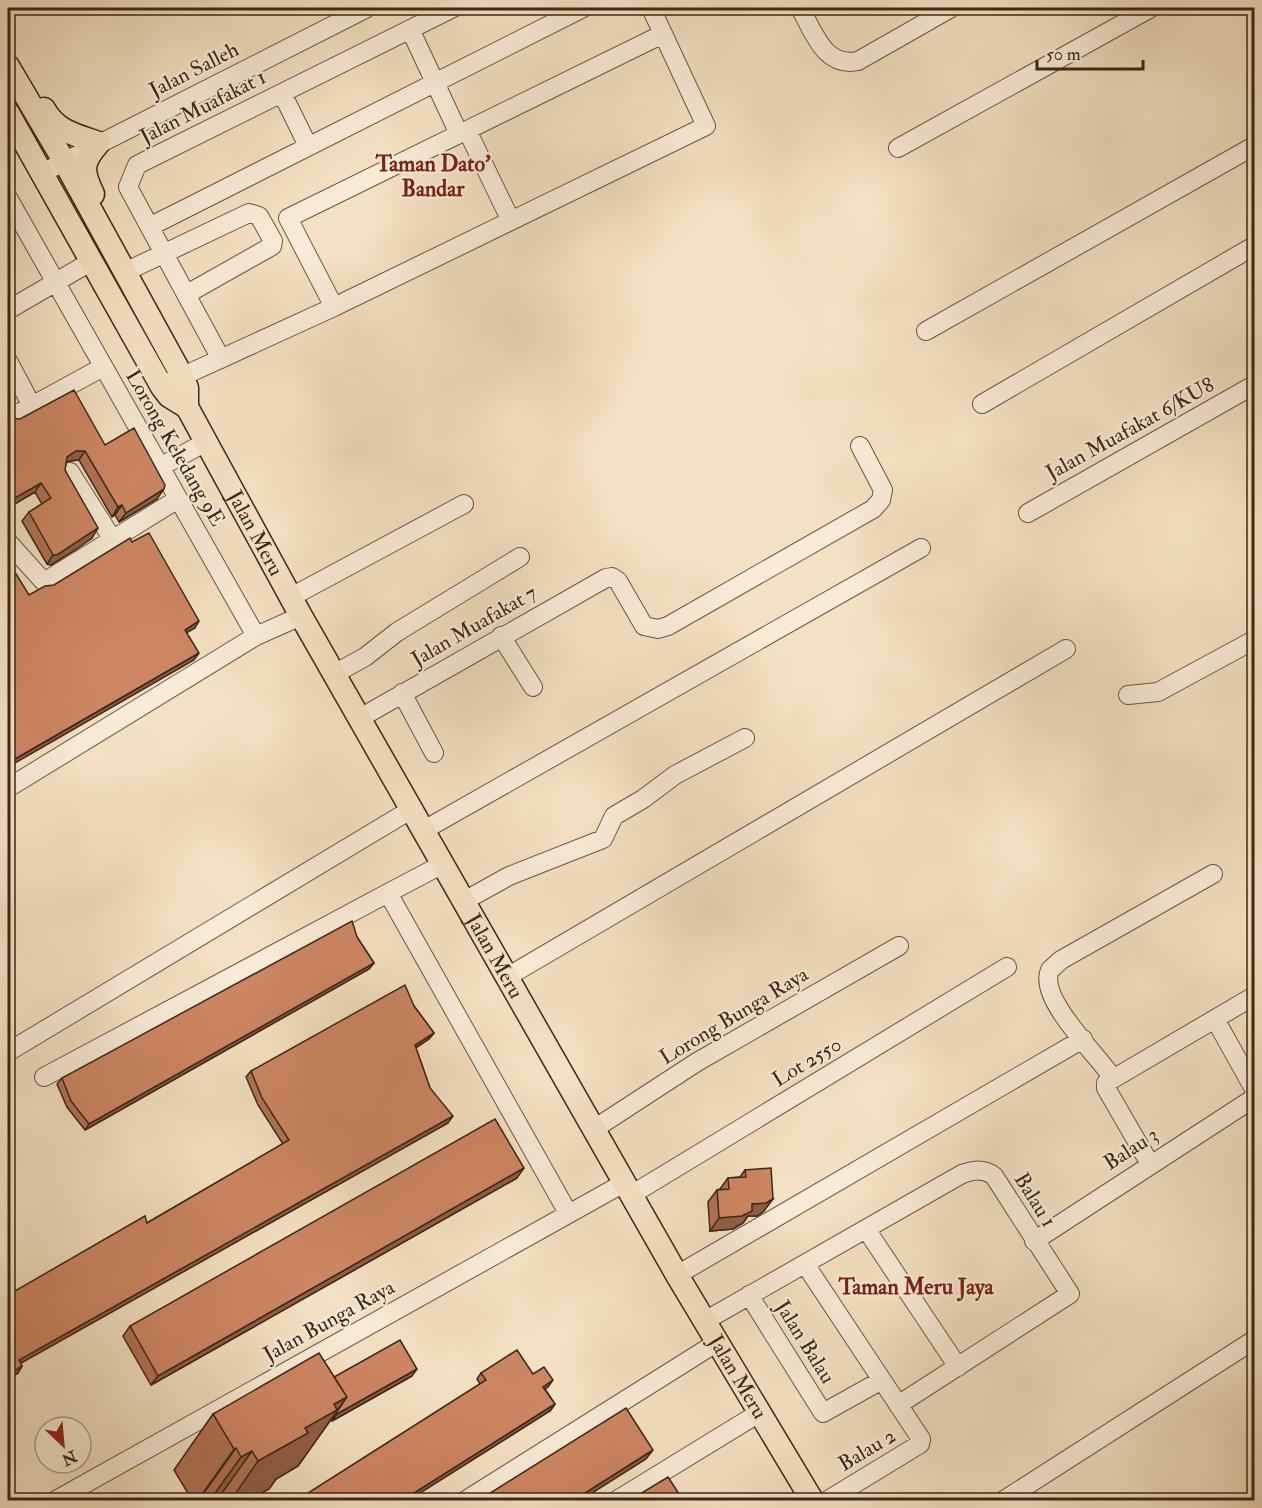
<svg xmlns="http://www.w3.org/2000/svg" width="1262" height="1508" font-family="'IM FELL Double Pica',serif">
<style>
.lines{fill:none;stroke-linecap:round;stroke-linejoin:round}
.minor-casing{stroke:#695643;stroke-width:20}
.major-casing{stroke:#3b2718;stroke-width:25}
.minor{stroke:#f8ecd8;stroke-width:18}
.major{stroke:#f4e1c3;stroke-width:22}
.wall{fill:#b07354;stroke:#3b2718;stroke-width:1.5}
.shaded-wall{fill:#905e45;stroke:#3b2718;stroke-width:1.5}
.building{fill:#cd8662;stroke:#3b2718;stroke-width:1.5}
.labels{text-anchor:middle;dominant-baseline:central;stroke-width:4.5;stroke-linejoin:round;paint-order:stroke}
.street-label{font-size:21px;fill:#3b2718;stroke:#f8ecd8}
.neighbourhood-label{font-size:22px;font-weight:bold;fill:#7a1f14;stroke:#f8ecd8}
</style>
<rect width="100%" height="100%" fill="#f4e1c3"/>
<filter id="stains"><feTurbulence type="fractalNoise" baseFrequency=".00333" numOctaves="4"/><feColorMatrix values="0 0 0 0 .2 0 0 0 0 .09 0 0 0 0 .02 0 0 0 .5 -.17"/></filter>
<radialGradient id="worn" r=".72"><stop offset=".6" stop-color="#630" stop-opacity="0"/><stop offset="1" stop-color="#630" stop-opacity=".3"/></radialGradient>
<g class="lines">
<g class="minor-casing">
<path id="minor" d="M800,8C814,32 824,68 858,61L951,8
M410,29L459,134
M282,93L308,146
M467,130L511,221
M898,148L1151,8
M42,173L367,8
M8,198L256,636
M151,226L583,8
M125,272L249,213L259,216L273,241L272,246L187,294
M334,307L288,218L663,34
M8,310L92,261
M926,331L1254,146
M221,359L128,187L137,165L453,8
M8,361L32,406
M170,382L334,307L706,126L651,8
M982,404L1254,246
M8,419L103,367
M160,467L206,442
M70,472L113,540
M1028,513L1254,385
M8,542L44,582L178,499
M291,597L464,504
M501,636L533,687
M334,674L365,657L397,632L520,557
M402,693L434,753
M1128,695L1158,692L1254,640
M360,718L606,578L612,577L618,581L644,626L658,629L668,626L873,509L881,500L883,490L860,446
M8,788L256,636L301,616
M424,830L921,548
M388,893L443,864
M464,901L509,876L603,839L614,816L643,799L675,775L745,738
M507,977L1066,649
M1215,1019L1254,1089
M8,1052L412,809
M44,1077L388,893L568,1213
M1112,1077C1097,1054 1037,998 1050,970L1061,960L1213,874
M594,1129L697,1062L899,946
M1150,1164L1106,1088V1083L1254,996
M631,1195L1007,967
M866,1229L958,1367
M1034,1241L1254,1098
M805,1264L921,1439L920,1444L828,1500
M677,1275L1083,1039
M749,1295L823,1413L882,1380
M703,1322L962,1174C974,1170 983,1168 994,1176L1070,1294L898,1405
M56,1500L624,1183
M466,1500L716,1343
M617,1500L759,1413
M1004,1500L1254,1340"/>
</g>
<g class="major-casing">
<g id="major">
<path id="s1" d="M8,66L64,161L182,376L187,388V407L301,616L677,1275L812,1500"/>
<path d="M44,109C56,131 75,135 99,143C81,163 82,171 93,194"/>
<path d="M8,113L162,387L169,396L187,407"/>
</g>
</g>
<use href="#minor" class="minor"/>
<use href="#major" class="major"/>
</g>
<path class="wall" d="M8,418L105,445L157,499L119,522L115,515L112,517L79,460L69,461L66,463L65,470L92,538L51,565L47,564L22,521L29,512L42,504L35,492L8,508Z
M357,937L374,963L369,969L85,1130L67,1107L57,1084L62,1078Z
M414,1006L434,1033L429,1039L416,1048L430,1088L448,1123L20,1363L22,1366L18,1373L8,1379V1295L147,1223L283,1144L258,1105L246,1077L251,1071Z
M745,1170L764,1211L757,1216H748L743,1223L733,1229L710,1231L708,1202L717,1190L720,1189L728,1178L740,1177Z
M517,1178L151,1385L123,1336L130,1326Z
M481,1373L533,1374L548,1387L545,1389L555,1404L550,1411L480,1384L477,1379Z
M412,1376L332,1421L331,1419L298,1466L276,1479L269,1489L249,1500H192L174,1470L213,1414L334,1377Z"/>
<path class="shaded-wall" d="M76,451H85L79,460L69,461L60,466L67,457Z
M41,483L35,492L8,508V502Z
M164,489L157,499L119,522L126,513Z
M122,505L115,515L112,517L118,507Z
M98,528L92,538L77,549L51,565L47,564L53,555Z
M199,621L195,628L181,636L185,630Z
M199,653L194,660L8,767V763Z
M374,963L369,969L85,1130L89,1124Z
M434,1033L429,1039L410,1051L415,1045Z
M453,1116L448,1123L14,1367L19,1360Z
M524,1168L517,1178L151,1385L158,1376Z
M773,1199L764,1211L757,1216H748L743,1223L733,1229L710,1231L719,1218L752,1204Z
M22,1366L18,1373L8,1379V1375Z
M417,1369L412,1376L332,1421L337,1414Z
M553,1380L548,1387L539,1393L543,1387Z
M347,1397L298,1466L276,1479L269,1489L249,1500H231L258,1461L334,1404Z
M555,1404L550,1411L409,1500H403Z
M236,1448L199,1500H198L234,1449Z
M653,1450L646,1459L581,1500H574Z
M252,1451L217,1500H210L241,1457Z"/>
<path class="building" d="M74,390L105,445L134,428L165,485L164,489L126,513L122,505L118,507L85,451H76L67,457L65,470L98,528L57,555H53L29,512L51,498L41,483L8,502V418L20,419Z
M149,533L199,621L185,630L199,653L8,763V561L29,595L45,586L54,585L130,538L132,542Z
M352,921L357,937L374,963L89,1124L71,1101L62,1078Z
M405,985L414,1006L434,1033L415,1045L430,1088L453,1116L19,1360L22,1366L8,1375V1295L145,1216L147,1223L289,1140L262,1098L251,1071Z
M495,1119L524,1168L158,1376L130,1326Z
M771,1168L773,1199L766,1203L752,1204V1211L742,1216L719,1218L717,1190L729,1189L728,1178L746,1177L745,1170Z
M400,1340L417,1369L337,1414L336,1413L347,1397L334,1377Z
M517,1350L533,1374L544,1367L553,1380L543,1387L555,1404L403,1500H297L486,1380L481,1373Z
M319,1353L347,1397L334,1404L337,1410L305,1428L308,1433L258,1461L252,1451L241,1457L236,1448L234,1449L213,1414Z
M626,1408L653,1450L574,1500H479Z
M668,1477L683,1500H630Z"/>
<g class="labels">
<g class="street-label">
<text transform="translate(194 70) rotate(-27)">Jalan Salleh</text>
<text transform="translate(203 107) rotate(-27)">Jalan Muafakat 1</text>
<text transform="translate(1130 429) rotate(-29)">Jalan Muafakat 6/KU8</text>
<text transform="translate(175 448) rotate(60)">Lorong Keledang 9E</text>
<text stroke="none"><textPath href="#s1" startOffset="531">Jalan Meru</textPath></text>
<text transform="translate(474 626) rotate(-30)">Jalan Muafakat 7</text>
<text stroke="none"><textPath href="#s1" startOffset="1017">Jalan Meru</textPath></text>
<text transform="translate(734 1016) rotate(-31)">Lorong Bunga Raya</text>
<text transform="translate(807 1062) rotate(-31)">Lot 2550</text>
<text transform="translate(1131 1149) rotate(-33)">Balau 3</text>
<text transform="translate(1035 1200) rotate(58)">Balau 1</text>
<text transform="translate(329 1321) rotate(-29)">Jalan Bunga Raya</text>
<text transform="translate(805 1342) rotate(58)">Jalan Balau</text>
<text stroke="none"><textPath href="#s1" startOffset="1503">Jalan Meru</textPath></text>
<text transform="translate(867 1450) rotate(-31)">Balau 2</text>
</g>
<g class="neighbourhood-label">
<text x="433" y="164">Taman Dato'<tspan x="433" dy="25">Bandar</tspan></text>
<text x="916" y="1287">Taman Meru Jaya</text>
</g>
</g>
<rect width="1262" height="1508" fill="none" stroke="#f4e1c3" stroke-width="30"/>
<rect x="9" y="9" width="1244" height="1490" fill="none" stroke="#3b2718" stroke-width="3"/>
<rect x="15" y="15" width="1232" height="1478" fill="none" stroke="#3b2718" stroke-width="1.5"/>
<g transform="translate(63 1445) rotate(154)"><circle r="28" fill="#f8ecd8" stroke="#ac9d8b" stroke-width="1.5"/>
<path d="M0-4.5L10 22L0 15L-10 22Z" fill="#8f2418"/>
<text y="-9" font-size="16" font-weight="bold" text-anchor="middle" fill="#3b2718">N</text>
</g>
<path d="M1037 60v9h106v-9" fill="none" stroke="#3b2718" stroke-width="3"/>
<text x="1046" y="60" font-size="18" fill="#3b2718" stroke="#f8ecd8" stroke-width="4.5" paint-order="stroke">50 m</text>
<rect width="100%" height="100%" filter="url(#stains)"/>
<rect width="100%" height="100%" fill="url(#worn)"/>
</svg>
